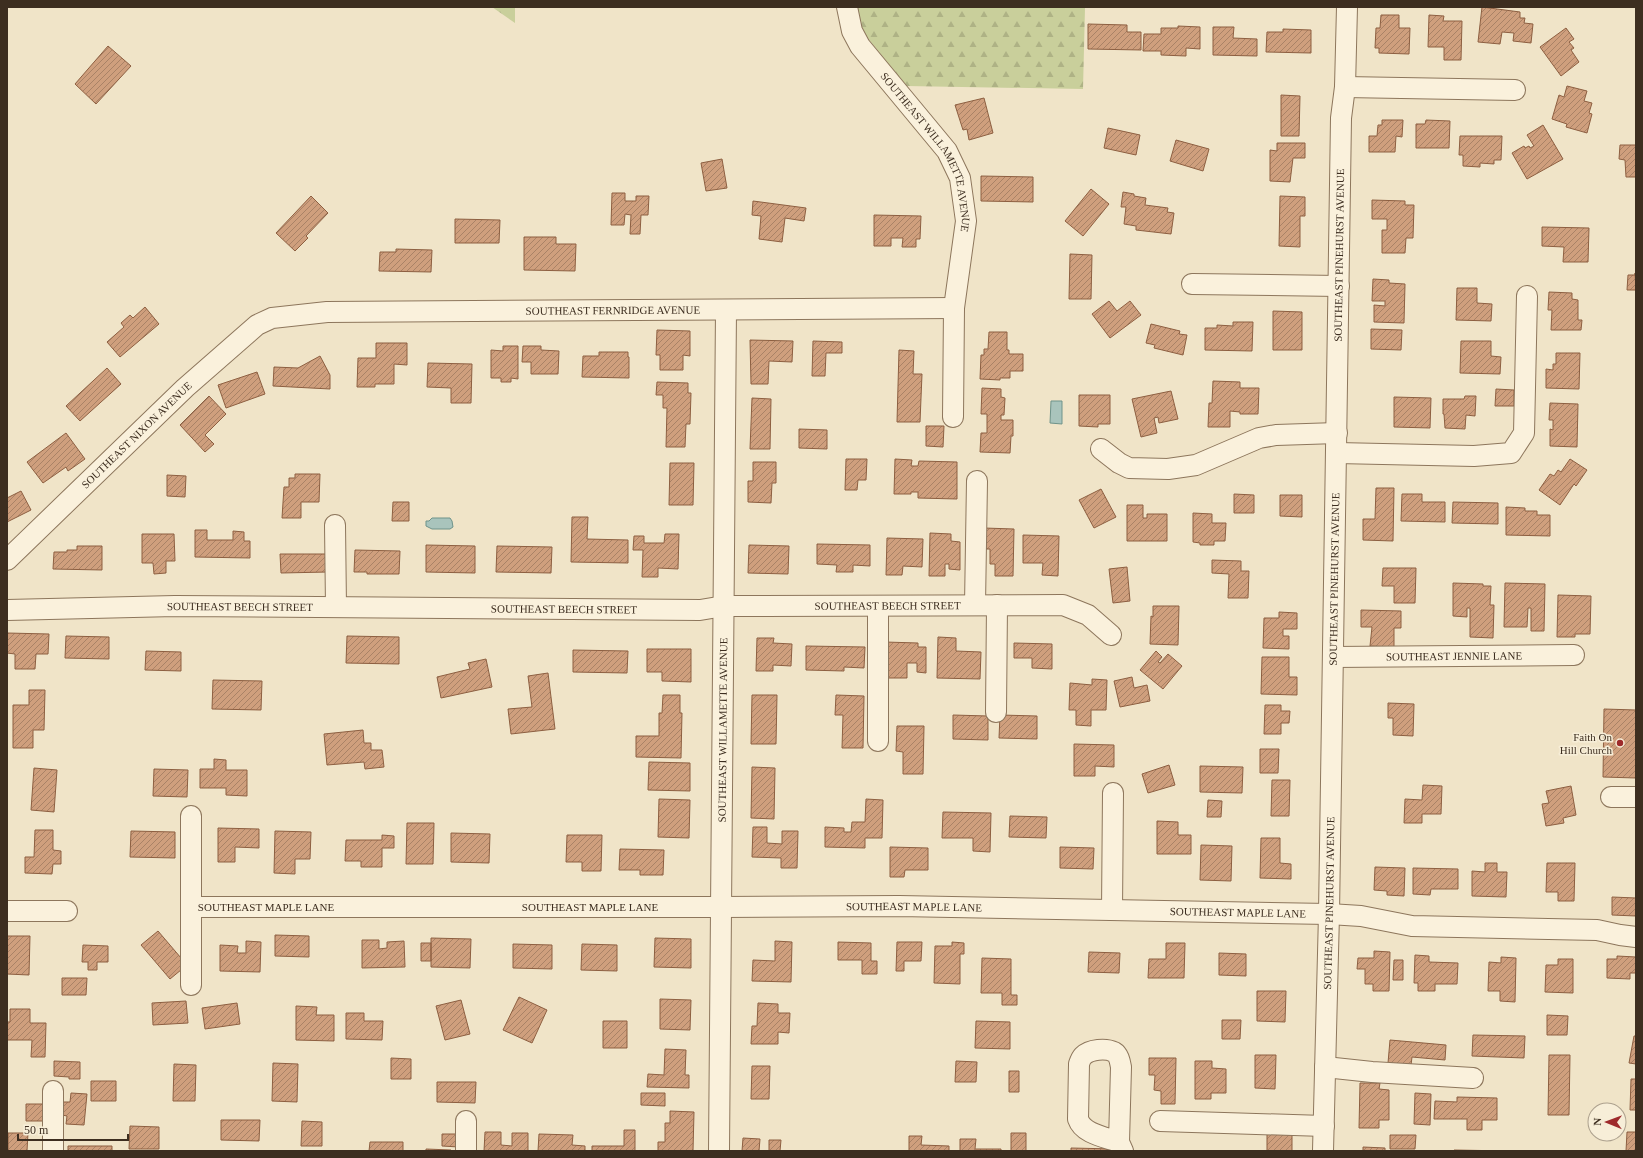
<svg xmlns="http://www.w3.org/2000/svg" width="1643" height="1158" font-family="'Times New Roman',serif">
<style>
.forest{fill:url(#forest-firs)}
.water{fill:#a9c4bc;stroke:#6f938a}
.building{fill:url(#building-hatch);stroke:#8d5f41}
.lines{fill:none;stroke-linecap:round;stroke-linejoin:round}
.minor-casing{stroke:#8d765c;stroke-width:22}
.minor{stroke:#faf1dc;stroke-width:20}
.poi-dot{fill:#9e2a2b;stroke:#f7eed8;stroke-width:1.5}
.labels{text-anchor:middle;dominant-baseline:central;stroke-width:3;stroke-linejoin:round;paint-order:stroke}
.street-label{font-size:11px;fill:#3d2e20;stroke:#f7eed8}
.poi-label{font-size:11px;fill:#3d2e20;stroke:#f7eed8;text-anchor:end}
</style>
<defs>
<pattern id="forest-firs" width="22" height="20" patternUnits="userSpaceOnUse"><rect width="22" height="20" fill="#c9cf9b"/><path d="M5 1l3.5 6h-7zM16 11l3.5 6h-7z" fill="#aeb285"/></pattern>
<pattern id="building-hatch" width="6" height="6" patternUnits="userSpaceOnUse"><rect width="6" height="6" fill="#cf9f7d"/><path d="M-1 1l2-2M0 6l6-6M5 7l2-2" fill="none" stroke="#a98266"/></pattern>
</defs>
<rect width="100%" height="100%" fill="#f0e4c8"/>
<path class="forest" d="M492,7H515V23Z
M857,7H1084L1085,8L1083,89L906,86L858,26Z"/>
<path class="water" d="M1051,401H1062V424L1050,423Z
M432,518H450L452,521L453,527L450,529H432L426,526V521H429Z"/>
<path class="building" d="M1482,7L1520,12V18H1525L1524,23L1533,24L1531,43L1513,41L1514,33L1502,32L1500,44L1478,42Z
M1381,15H1399V28H1410L1409,54L1379,53V48H1375L1376,28H1380Z
M1429,15L1444,16L1443,21H1462L1461,60H1444V47H1428Z
M1088,24L1127,25V32H1141V50L1088,49Z
M1178,26L1200,27V49L1186,48V56L1161,55V51H1143L1144,34H1161V28H1178Z
M1213,27H1234L1233,38L1257,39V56L1213,55Z
M1566,28L1574,39L1569,42L1574,48L1571,50L1579,62L1561,76L1540,47Z
M1283,29L1311,30V53L1266,52L1267,32H1283Z
M108,46L131,66L96,104L75,84Z
M1567,86L1587,91L1584,101L1592,103L1589,113L1592,114L1587,133L1566,127L1567,124L1552,119L1559,95L1564,97Z
M1281,95L1300,96L1299,136H1281Z
M984,98L993,133L969,140L967,129L963,130L955,105Z
M1382,120H1403L1402,137L1396,136L1395,152H1369V136H1377L1378,125H1382Z
M1426,120L1450,121L1449,148H1416V124H1425Z
M1543,125L1563,159L1527,179L1512,153L1524,146L1525,148L1529,146L1530,148L1534,146L1527,135Z
M1108,128L1140,135L1136,155L1104,148Z
M1460,136H1502L1501,160H1494V164L1480,163V167L1463,166V155H1459Z
M1176,140L1209,149L1203,171L1170,161Z
M1277,143H1305V158H1293L1290,182L1270,181V150L1277,151Z
M1620,145H1636V177H1626L1625,160L1619,159Z
M722,159L727,188L706,191L701,163Z
M981,176L1033,177V202L981,201Z
M1091,189L1109,204L1083,236L1065,221Z
M1123,192L1134,194V196L1146,198L1145,205L1168,208L1167,212L1174,213L1171,234L1136,230V226L1124,224L1126,207H1121Z
M612,193H625V201H636V196H649L648,215H641L640,234H630L631,215L625,214L624,225H611Z
M311,196L328,213L306,236L308,238L295,251L276,233Z
M1280,196L1305,197V216H1300V247L1279,246Z
M1372,200L1405,201V205H1414L1413,238H1406L1405,253H1382V230H1387V219H1372Z
M753,201L806,208L804,221L785,218L782,242L759,239L761,216L752,215Z
M874,215L921,216L920,239H916V247H902L903,238H891V246H874Z
M455,219L500,220L499,243H455Z
M1542,227L1589,228L1588,262H1563L1564,247L1542,246Z
M524,237H556V244H576L575,271L524,270Z
M396,249L432,250L431,272L379,271L380,252H396Z
M1070,254L1092,255L1091,299H1069Z
M1635,273L1636,290H1627L1628,275H1635Z
M1373,279L1389,280V283L1405,284L1404,323L1374,322V305L1385,306V301H1372Z
M1457,288H1477V303L1492,304L1491,321L1456,320Z
M1549,292L1572,293V299L1578,300V320H1582L1581,330H1551L1552,310H1548Z
M1109,301L1117,311L1130,301L1141,315L1110,338L1092,314Z
M145,307L159,324L120,357L107,342L124,327L121,323L130,315L133,318Z
M1273,311L1302,312V350H1273Z
M1233,322H1253L1252,351L1205,350V328H1217V325L1233,326Z
M1151,324L1180,331L1179,334L1187,335L1183,355L1154,348L1155,345L1146,343Z
M1371,329L1402,330L1401,350L1371,349Z
M657,330L690,331V356L683,355V370H660V355H656Z
M989,332H1007V350H1009V354H1023V371H1010V378H1000V380L980,379L981,355H984V349H988Z
M750,340L793,341L792,362L769,361L768,384H751Z
M813,341L842,342V353H826L825,376H812Z
M1461,341H1491V356L1501,357L1500,374L1460,373Z
M376,343H407V365L394,364V384H375V387H357L358,358H376Z
M503,346H518V379L511,378V382H501V378H491V350L503,351Z
M523,346H541V350L559,351L558,374H531V362H522Z
M899,350L914,351L913,374H922L920,422H897Z
M599,352H628V357H629V378L582,377L583,356H599Z
M1556,353H1580L1579,389L1546,388V369L1553,370V364H1556Z
M320,356L330,375V389L273,386L274,367L298,368Z
M428,363L472,364L471,403H451V388L427,387Z
M107,368L121,384L80,421L66,406Z
M257,372L265,394L226,408L218,385Z
M1213,381L1240,382V388H1259L1258,414H1240V412L1230,411V427H1208L1209,403H1212Z
M657,382L688,383V393H691L690,424H686L685,447H666L667,408H663V395H656Z
M982,388L1001,389V397L1005,398L1004,415H1001V420H1013V436H1011L1010,453L980,452L981,433H987V414H981Z
M1496,389L1514,390V406H1495Z
M1171,391L1178,419L1159,423L1158,417L1154,418L1157,433L1141,437L1132,399Z
M1079,395H1110V424H1098V427L1079,426Z
M209,396L226,414L205,435L214,444L205,452L180,425Z
M1465,396H1476L1475,416L1466,415L1465,429L1445,428L1444,414H1443V399H1464Z
M1394,397L1431,398L1430,428L1394,427Z
M752,398L771,399L770,449H750Z
M1550,403L1578,404L1577,447L1550,446V429L1553,430V420H1549Z
M926,426H944L943,447L926,446Z
M799,429L827,430V449L799,448Z
M66,433L85,459L68,471L66,467L43,483L27,462Z
M846,459H867L866,480H858L857,490H845Z
M895,459L912,460L911,466H918L919,461L957,462V499L918,498V492H911V494H894Z
M1570,459L1587,470L1576,486L1574,484L1560,505L1539,490L1550,474L1554,476L1558,470L1561,472Z
M753,462H776V483H772L771,503L748,502V481H753Z
M670,463H694L693,505H669Z
M295,474H320L319,502H301V518H282L284,487H289V478H295Z
M167,475L186,476L185,497L167,496Z
M1376,488H1394L1393,541L1363,540V519H1375Z
M1101,489L1116,517L1094,528L1079,500Z
M21,491L31,510L7,522V498Z
M1234,494L1254,495V513H1234Z
M1402,494H1422V502H1445V522L1401,521Z
M1280,495H1302V517L1280,516Z
M393,502H409V521H392Z
M1453,502L1498,503V524L1452,523Z
M1127,505H1143V518H1147V514H1167V541H1127Z
M1506,507L1525,508V511H1537V515H1550V536L1506,535Z
M1193,513L1212,514V523H1226L1225,541H1214V545H1200V543L1193,542Z
M572,517H588L587,539L628,540V563L571,562Z
M984,528L1014,529L1013,576H995V564H990V549H983Z
M195,530H207V540H233V531L244,532V541H250V558L195,557Z
M930,533L951,534V541L960,542V570L949,569V564H945V576H929Z
M142,534H174L175,561H166V573L154,574L153,563H142Z
M665,534H679L678,569L658,568V577H642L643,550H633L634,536H644V543H664Z
M1023,535L1059,536L1058,576L1042,575L1043,563H1023Z
M887,538L923,539L922,567L903,566L902,575H886Z
M817,544L870,545V566L853,565V572H836L837,565L817,564Z
M426,545L475,546V573L426,572Z
M749,545L789,546L788,574L748,573Z
M77,546H102V570L53,569L54,552H67V550H77Z
M497,546L552,547L551,573L496,572Z
M355,550L400,551L399,574H367V572H354Z
M280,554H327L328,572L281,573Z
M1212,560L1241,561V571H1249L1248,598H1228L1229,574L1212,573Z
M1127,567L1130,601L1113,603L1109,569Z
M1383,568H1416L1415,603H1394V586H1382Z
M1453,583L1483,584V586H1491L1490,605H1494L1493,638L1470,637V608H1467V617L1453,616Z
M1505,583L1545,584L1544,631H1531V608H1528L1527,627H1504Z
M1558,595L1591,596L1590,634H1575V637H1557Z
M1153,606H1179L1178,645L1150,644L1151,616L1153,617Z
M1361,610L1401,611V628H1394V647L1370,646L1372,627H1361Z
M1279,612L1297,613V629H1283V636H1289V649L1263,648L1264,618H1279Z
M7,633L49,634L48,654H36L35,669H15V654L7,653Z
M66,636L109,637V659L65,658Z
M347,636L399,637V664L346,663Z
M938,637L956,638V651L981,652L980,679L937,678Z
M757,638H774L773,643L792,644L791,666L773,665V671H756Z
M885,642L918,643V647H926V673L917,672V663H907V678H884Z
M1014,643L1052,644V669L1032,668V658H1014Z
M806,646L865,647L864,668L844,667V671L806,670Z
M647,649H691V682L662,681V672H647Z
M573,650L628,651L627,673L573,672Z
M146,651L181,652V671L145,670Z
M1156,651L1162,657L1158,662L1160,663L1168,654L1182,666L1163,689L1140,670Z
M1262,657H1289V677H1297V695L1261,694Z
M486,659L492,687L441,698L437,677L470,669L468,663Z
M548,673L555,729L511,734L508,709L532,707L528,676Z
M1132,677L1134,688L1147,685L1150,701L1120,707L1114,681Z
M1092,679L1107,680L1106,710H1091V726L1076,725V710H1069L1070,683L1092,685Z
M213,680L262,681L261,710L212,709Z
M29,690H45L44,730H33V748H13V705H29Z
M663,695H680V713H682L681,758L636,757V736H659V713H662Z
M752,695H777L776,744H751Z
M836,695L864,696L863,748H842L843,715H835Z
M1388,703L1414,704L1413,736L1393,735V718H1388Z
M1265,705H1281V711H1290L1289,723H1281V734H1264Z
M1604,709L1636,710V778L1603,777Z
M953,715L988,716V740L953,739Z
M1000,715L1037,716V739L999,738Z
M897,726H924L923,774H903V752L896,751Z
M363,730L364,743H371V750H382L384,767L365,769L364,762L327,765L324,734Z
M1074,744L1114,745V767L1095,766V776H1074Z
M1260,749H1279L1278,773H1260Z
M214,759L226,760V770H247V796L226,795V788H200V769H214Z
M649,762L690,763V791L648,790Z
M1169,765L1175,785L1148,793L1142,774Z
M1200,766L1243,767L1242,793L1200,792Z
M752,767L775,768L774,819L751,818Z
M34,768L57,770L54,812L31,810Z
M154,769L188,770L187,797L153,796Z
M1272,780H1290L1289,816H1271Z
M1423,785L1442,786L1441,814H1422V823H1404L1405,799L1422,800Z
M1571,786L1576,815L1563,818L1564,823L1546,826L1542,804L1549,803L1546,791Z
M659,799L690,800L689,838L658,837Z
M866,799L883,800L882,838H865V848L825,847V827L844,828V832H851L852,822H865Z
M1208,800L1222,801L1221,817H1207Z
M943,812L991,813L990,852L973,851V838H942Z
M1010,816L1047,817L1046,838L1009,837Z
M1157,821L1178,822V835H1191V854H1157Z
M407,823H434L433,864H406Z
M753,827H767V843L782,844V831H798L797,868H781V858L752,857Z
M218,828L259,829V848L235,847V862H218Z
M35,830H53V850L61,851V864H53L52,874L25,873V857H34Z
M131,831L175,832V858L130,857Z
M275,831L311,832L310,859H295V874L274,873Z
M451,833L490,834L489,863L451,862Z
M382,835L394,836V848H382V867H361V861H345L346,840H382Z
M567,835H602L601,871H582V862H566Z
M1261,838H1280V863L1291,864V879L1260,878Z
M1201,845L1232,846L1231,881L1200,880Z
M890,847L928,848V870H905L904,877H890Z
M1060,847L1094,848L1093,869L1060,868Z
M620,849L664,850L663,875H640V870H619Z
M1485,863H1497V872H1507L1506,897L1472,896V871L1485,872Z
M1547,863H1575L1574,901H1558V892H1546Z
M1375,867L1405,868L1404,896L1387,895V891L1374,890Z
M1413,868L1458,869V889H1431L1430,895L1413,894Z
M1612,897L1636,898V916L1612,915Z
M158,931L187,965L170,979L141,945Z
M275,935L309,936V957L275,956Z
M7,936H30L29,975L7,974Z
M431,938L471,939L470,968L431,967Z
M655,938L691,939V968L654,967Z
M362,940H379V949L387,948V942L404,941L405,967L362,968Z
M246,941L261,942L260,972L220,971V945L238,946L237,953H246Z
M775,941L792,942L791,982L752,981L753,960L775,961Z
M838,942L871,943V961H877V974H862V960H838Z
M897,942H922L921,961H904V971H896Z
M952,942L964,943V954H960V984L934,983L935,946H952Z
M421,943H431V961H421Z
M1166,943H1185L1184,978H1148L1149,959H1166Z
M513,944L552,945V969L513,968Z
M582,944L617,945V971L581,970Z
M83,945L108,946V962H97V970H88V962H82Z
M1374,951L1390,952L1389,991H1373V984H1365V969H1357L1358,958H1374Z
M1089,952L1120,953L1119,973L1088,972Z
M1219,953L1246,954V976L1219,975Z
M1415,955L1429,956V962L1458,963L1457,984H1435V991H1418V983H1414Z
M1617,956L1636,957V973H1630V979L1607,978V959H1617Z
M1501,957L1516,958L1515,1002L1500,1001V991H1488L1489,962L1501,963Z
M982,958L1011,959V995H1017V1005H1002V993H981Z
M1558,959H1573V993L1545,992L1546,965H1558Z
M1394,960H1403V980H1393Z
M62,978H87L86,995H62Z
M1257,991H1286L1285,1022L1257,1021Z
M519,997L547,1010L532,1043L503,1030Z
M660,999L691,1000L690,1030L660,1029Z
M461,1000L470,1034L445,1040L436,1006Z
M186,1001L188,1023L153,1025L152,1003Z
M237,1003L240,1024L205,1029L202,1008Z
M758,1003L778,1004V1013H790L789,1033L778,1032V1044H751L752,1026H757Z
M296,1006L317,1007L316,1015H334V1041L296,1040Z
M10,1009H30V1023H46L45,1057H31L32,1040H7V1022H10Z
M346,1013H364V1021H383L382,1040L346,1039Z
M1547,1015L1568,1016L1567,1035H1547Z
M1222,1020H1241L1240,1039H1222Z
M603,1021H627V1048H603Z
M976,1021L1010,1022V1049L975,1048Z
M1473,1035L1525,1036L1524,1058L1472,1056Z
M1634,1036H1636V1064L1629,1063Z
M1390,1040L1446,1045L1445,1060L1412,1057L1411,1065L1388,1063Z
M665,1049L686,1050L685,1075H689V1088L647,1087L648,1074L664,1075Z
M1255,1055H1276L1275,1089L1255,1088Z
M1549,1055H1570L1569,1115H1548Z
M391,1058L411,1059V1079H391Z
M1149,1058H1176L1175,1104H1161V1091L1154,1090L1155,1075H1149Z
M54,1061L80,1062V1079H69V1077L54,1076Z
M956,1061L977,1062L976,1082H955Z
M1195,1061H1212V1068L1226,1069V1093H1211V1099H1195Z
M273,1063L298,1064L297,1102L272,1101Z
M174,1064L196,1065L195,1101H173Z
M752,1066H770L769,1099H751Z
M1009,1071H1019V1092H1009Z
M1631,1079H1636V1110H1630Z
M91,1081H116V1101H91Z
M437,1082H476L475,1103L437,1102Z
M1360,1083H1380L1379,1089L1389,1090V1120H1379V1128H1359Z
M71,1093L87,1094L84,1125L66,1124L67,1116L62,1115L63,1102H70Z
M641,1093H665V1106L641,1105Z
M1415,1093L1431,1094L1430,1125L1414,1124Z
M1457,1097L1497,1098V1120H1482V1130H1467V1119H1434L1435,1101L1457,1102Z
M26,1104H43V1121H26Z
M670,1111L694,1112L693,1151H658V1142H665V1123H670Z
M221,1120H260L259,1141L221,1140Z
M302,1121L322,1122V1146H301Z
M130,1126L159,1127V1149H129Z
M624,1130H635V1151H592V1146H624Z
M485,1132H501V1145L512,1146V1133H528V1151H484Z
M1267,1132L1292,1133V1151H1267Z
M1627,1132H1636V1151H1626Z
M8,1133H28L27,1151H8Z
M1011,1133H1026V1151H1028H1011Z
M442,1134H459V1147L442,1146Z
M539,1134L573,1135L572,1145L585,1146V1151H538Z
M1390,1135H1416L1415,1149H1390Z
M909,1136H922L921,1145L949,1146V1151H909Z
M743,1138L760,1139L759,1151H742Z
M960,1139H976L975,1149H1001V1151H960Z
M769,1140H781L780,1151H769Z
M370,1142H403V1151H369Z
M68,1146H112V1151H68Z
M1363,1147L1385,1148V1151H1363Z
M1071,1148L1115,1149V1151H1071Z
M426,1149L451,1150V1151H426Z
M1454,1150L1509,1151H1454Z"/>
<g class="lines">
<g class="minor-casing">
<g id="minor">
<path id="s1" d="M847,7L852,31L860,46L947,151L960,178L966,221L954,308L953,417"/>
<path d="M1345,87L1515,90"/>
<path d="M1192,284L1339,286"/>
<path d="M1101,449L1119,463L1129,468L1168,469L1196,465L1259,438L1276,435L1337,433"/>
<path d="M1337,453L1474,456L1511,453L1524,433L1527,296"/>
<path d="M335,525L336,607"/>
<path id="s2" d="M7,560L185,388L257,325L272,318L327,312L954,308"/>
<path d="M975,605L977,481"/>
<path id="s3" d="M7,610L175,606L700,610L724,606L1063,605L1088,615L1111,635"/>
<path id="s4" d="M1333,657L1574,655"/>
<path d="M996,712L997,605"/>
<path d="M878,741V606"/>
<path d="M1611,797H1636"/>
<path id="s5" d="M191,907H722L899,906L1329,914L1361,916L1412,926L1597,930L1620,935L1636,937"/>
<path d="M1112,910L1113,793"/>
<path d="M7,911H67"/>
<path d="M191,985V816"/>
<path d="M1325,1067L1372,1072L1473,1078"/>
<path d="M1160,1121L1324,1126"/>
<path d="M1119,1142C1105,1137 1083,1134 1078,1119L1079,1064C1080,1061 1081,1058 1083,1056C1090,1049 1106,1048 1114,1052C1119,1055 1120,1062 1121,1067L1119,1142L1123,1151"/>
<path d="M53,1151V1091"/>
<path d="M466,1151V1121"/>
<path id="s6" d="M719,1151L726,310"/>
<path id="s7" d="M1323,1151L1329,914L1341,118L1345,87L1347,7"/>
</g>
</g>
<use href="#minor" class="minor"/>
</g>
<circle class="poi-dot" cx="1620" cy="743" r="4"/>
<g class="labels">
<g class="street-label">
<text stroke="none"><textPath href="#s1" startOffset="170">SOUTHEAST WILLAMETTE AVENUE</textPath></text>
<text stroke="none"><textPath href="#s7" startOffset="896">SOUTHEAST PINEHURST AVENUE</textPath></text>
<text stroke="none"><textPath href="#s2" startOffset="701">SOUTHEAST FERNRIDGE AVENUE</textPath></text>
<text stroke="none"><textPath href="#s2" startOffset="180">SOUTHEAST NIXON AVENUE</textPath></text>
<text stroke="none"><textPath href="#s7" startOffset="572">SOUTHEAST PINEHURST AVENUE</textPath></text>
<text stroke="none"><textPath href="#s3" startOffset="881">SOUTHEAST BEECH STREET</textPath></text>
<text stroke="none"><textPath href="#s3" startOffset="233">SOUTHEAST BEECH STREET</textPath></text>
<text stroke="none"><textPath href="#s3" startOffset="557">SOUTHEAST BEECH STREET</textPath></text>
<text stroke="none"><textPath href="#s4" startOffset="121">SOUTHEAST JENNIE LANE</textPath></text>
<text stroke="none"><textPath href="#s6" startOffset="421">SOUTHEAST WILLAMETTE AVENUE</textPath></text>
<text stroke="none"><textPath href="#s7" startOffset="248">SOUTHEAST PINEHURST AVENUE</textPath></text>
<text stroke="none"><textPath href="#s5" startOffset="75">SOUTHEAST MAPLE LANE</textPath></text>
<text stroke="none"><textPath href="#s5" startOffset="399">SOUTHEAST MAPLE LANE</textPath></text>
<text stroke="none"><textPath href="#s5" startOffset="723">SOUTHEAST MAPLE LANE</textPath></text>
<text stroke="none"><textPath href="#s5" startOffset="1047">SOUTHEAST MAPLE LANE</textPath></text>
</g>
<g class="poi-label">
<text x="1612" y="737">Faith On<tspan x="1612" dy="13">Hill Church</tspan></text>
</g>
</g>
<rect width="1643" height="1158" fill="none" stroke="#3d2e20" stroke-width="16"/>
<g transform="translate(1607 1122) rotate(271)"><circle r="19" fill="#f7eed8" stroke="#ada18e"/>
<path d="M0-3L7 15L0 10L-7 15Z" fill="#9e2a2b"/>
<text y="-6" font-size="11" font-weight="bold" text-anchor="middle" fill="#3d2e20">N</text>
</g>
<path d="M18 1134v6h110v-6" fill="none" stroke="#3d2e20" stroke-width="2"/>
<text x="24" y="1134" font-size="12" fill="#3d2e20" stroke="#f7eed8" stroke-width="3" paint-order="stroke">50 m</text>
</svg>
